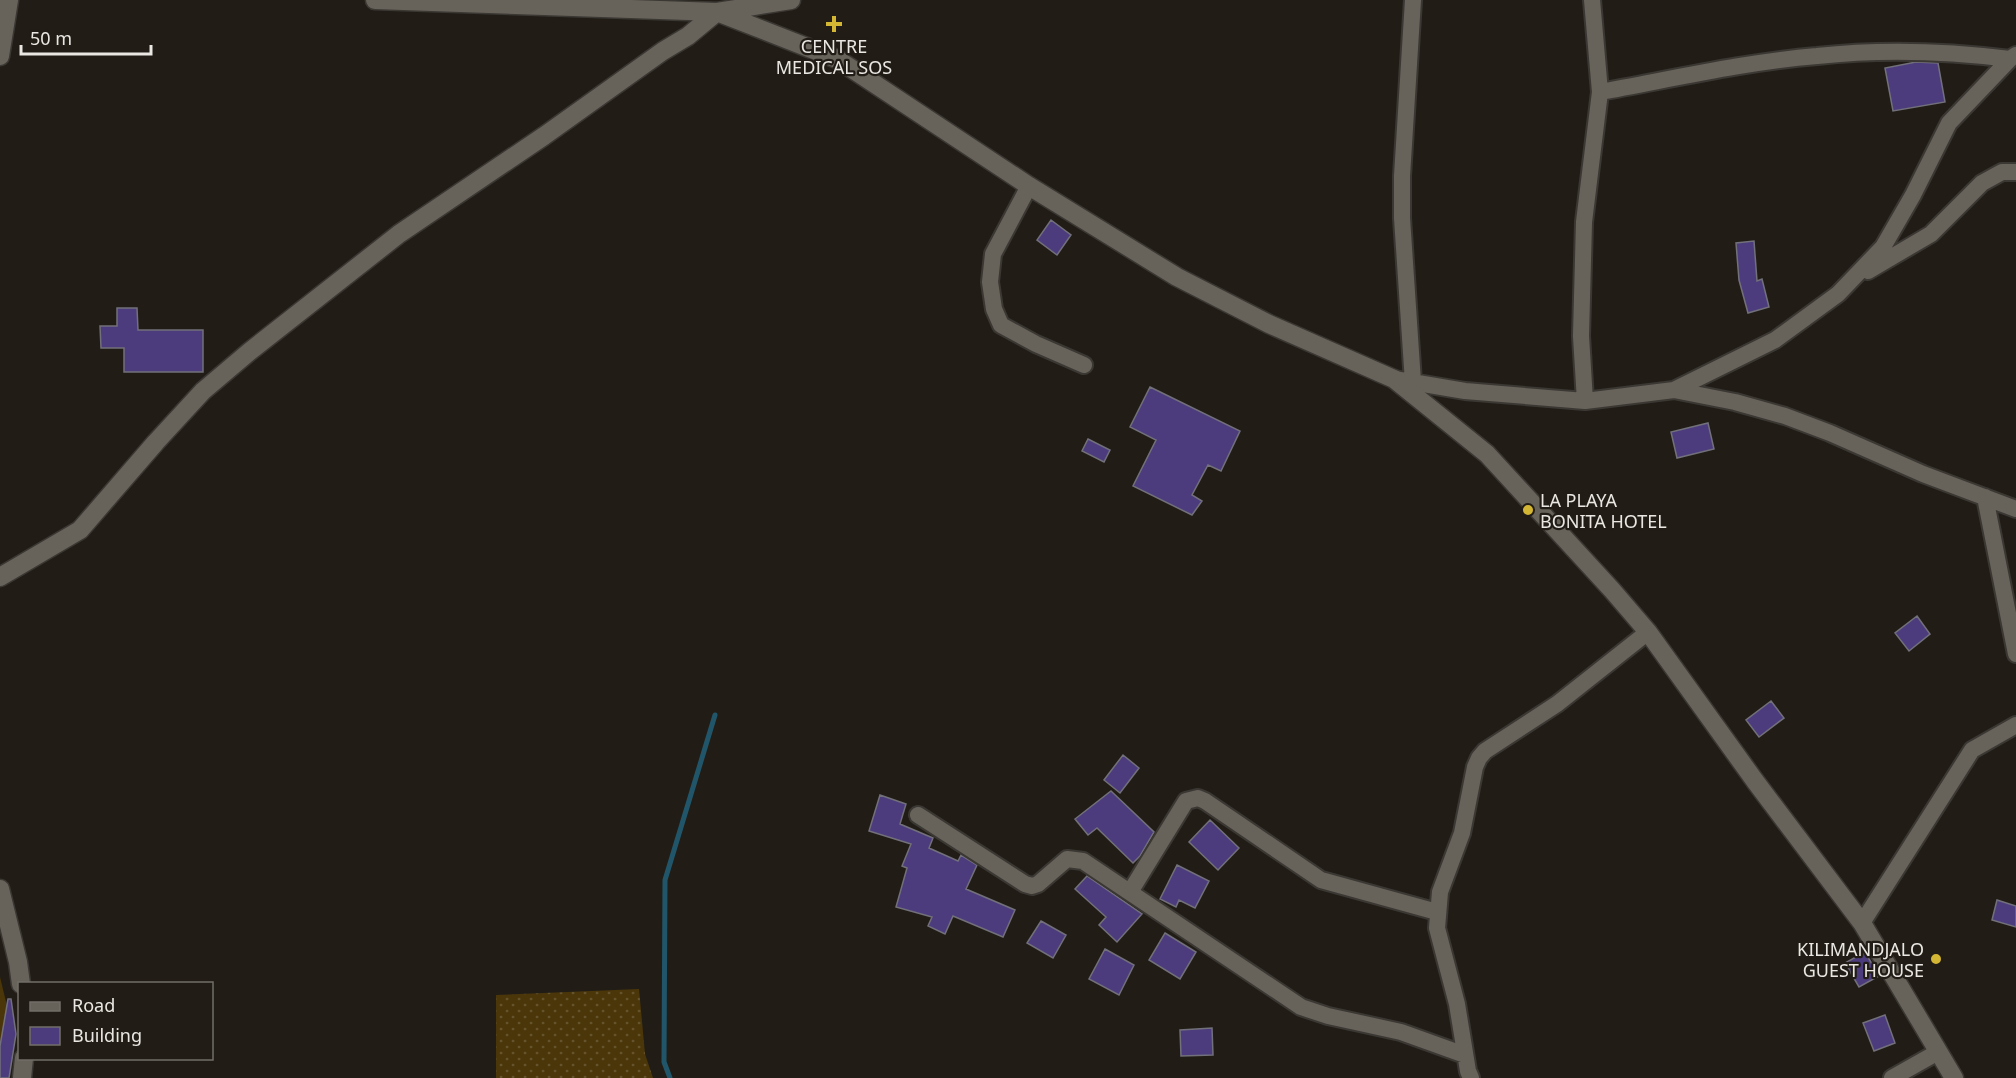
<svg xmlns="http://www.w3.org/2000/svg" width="2016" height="1078" font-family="'Noto Sans',sans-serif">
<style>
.grass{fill:url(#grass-dots)}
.garden{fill:#4b3609}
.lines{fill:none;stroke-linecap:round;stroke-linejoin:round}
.stream{stroke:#21566a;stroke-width:5}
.building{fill:#4c3c7e;stroke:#72707a;stroke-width:1.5}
.street-casing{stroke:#3b3834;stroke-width:20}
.secondary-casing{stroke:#3b3834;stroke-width:21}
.street{stroke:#68635a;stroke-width:16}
.secondary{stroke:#68635a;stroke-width:18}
.poi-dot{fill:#d4b635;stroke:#211d16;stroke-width:2}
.labels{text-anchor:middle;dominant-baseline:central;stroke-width:4.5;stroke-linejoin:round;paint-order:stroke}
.poi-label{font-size:18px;fill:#eae7e3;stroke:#211d16}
</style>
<defs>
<pattern id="grass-dots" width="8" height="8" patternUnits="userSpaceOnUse" patternTransform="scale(1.5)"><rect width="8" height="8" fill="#4b3609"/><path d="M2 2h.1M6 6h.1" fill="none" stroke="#65532d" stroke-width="1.8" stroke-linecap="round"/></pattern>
</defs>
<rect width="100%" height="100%" fill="#211d16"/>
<path class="grass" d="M639,989L645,1054L653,1078H496V995Z"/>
<path class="garden" d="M0,977L7,1006L0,1046Z"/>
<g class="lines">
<path class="stream" d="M670,1078L664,1062L665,880L715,715"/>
</g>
<path class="building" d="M1916,62L1938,63L1945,102L1893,111L1885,68Z
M1051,220L1071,235L1057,255L1037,240Z
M1754,241L1757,281L1762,279L1769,307L1748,313L1739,280L1736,243Z
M117,308H137L138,330H203V372H124V348H101L100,326H117Z
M1150,387L1240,431L1221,471L1208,465L1192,495L1202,501L1192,515L1133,486L1156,440L1130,427Z
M1708,423L1714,449L1677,458L1671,432Z
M1088,439L1110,450L1104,462L1082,451Z
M1917,616L1930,634L1909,651L1895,633Z
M1771,701L1784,718L1759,737L1746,720Z
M1123,755L1139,768L1120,793L1104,780Z
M1111,791L1154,832L1140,856L1133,863L1097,828L1088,835L1075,819Z
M880,795L906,804L900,824L933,838L929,848L958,861L961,855L977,865L966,889L1015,910L1003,937L953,916L945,934L928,926L932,917L896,907L907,868L902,866L911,844L869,831Z
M1210,820L1239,848L1218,870L1189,842Z
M1177,865L1209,881L1195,908L1179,900L1176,907L1160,899Z
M1087,876L1142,914L1117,942L1099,925L1106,917L1075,889Z
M1997,900L2016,906V927L1992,920Z
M1041,921L1066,935L1053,958L1027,943Z
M1165,933L1196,952L1180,979L1149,960Z
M1105,949L1134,965L1119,995L1089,979Z
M1865,952L1879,976L1859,987L1845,963Z
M8,999H11L16,1034L9,1078H0V1046Z
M1885,1015L1895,1043L1874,1051L1863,1023Z
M1212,1028L1213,1055L1181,1056L1180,1030Z"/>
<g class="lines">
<g class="street-casing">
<path id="street" d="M1413,0L1402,176V218L1413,382
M1600,92C1672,79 1745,62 1817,56C1881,49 1946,51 2010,59
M1029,186L993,254L990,282L994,309L1001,325L1036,344L1084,365
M1868,271L1931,234L1982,183L2002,172H2016
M1394,379L1465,391L1585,401L1674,390L1735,402L1785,416L1830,433L1923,474L2016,509
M1674,390L1775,340L1838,294L1883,247L1913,195L1949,123L2010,59L2016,55
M1585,401L1581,336L1584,222L1600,92L1592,0
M1985,497L2016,654
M918,815L1025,884L1032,886L1038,884L1067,859L1083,861L1301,1007L1328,1016L1401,1032L1465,1055
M1130,892L1186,801L1198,798L1205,801L1321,880L1437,912
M1862,923L1972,750L2016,725
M1471,1078L1468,1071L1457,1004L1437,928L1440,892L1462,833L1475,767L1479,758L1485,751L1557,704L1648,632
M1892,1078L1938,1052"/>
</g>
<g class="secondary-casing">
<path id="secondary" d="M375,0L717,12L791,0
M0,56L9,0
M0,577L80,530L156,442L203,391L249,352L399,234L544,136L663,51L688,36L717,12L837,59L1029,186L1177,277L1269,324L1394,379L1487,454L1612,590L1648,632L1755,781L1862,923L1954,1078
M0,889L18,962L21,984
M22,1078L24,1058"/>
</g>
<use href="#street" class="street"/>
<use href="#secondary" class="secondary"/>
</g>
<g class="poi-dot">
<path d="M831 15h6v6h6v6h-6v6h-6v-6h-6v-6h6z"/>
<circle cx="1528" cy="510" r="6"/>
<circle cx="1936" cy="959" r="6"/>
</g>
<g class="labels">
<g class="poi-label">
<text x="834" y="46">CENTRE<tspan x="834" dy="21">MEDICAL SOS</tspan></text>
<text x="1540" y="500" text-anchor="start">LA PLAYA<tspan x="1540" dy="21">BONITA HOTEL</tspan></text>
<text x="1924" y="949" text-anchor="end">KILIMANDJALO<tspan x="1924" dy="21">GUEST HOUSE</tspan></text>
</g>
</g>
<rect x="18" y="982" width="195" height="78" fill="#211d16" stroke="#716e68" stroke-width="1.5"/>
<rect x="30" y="1002" width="30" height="9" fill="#68635a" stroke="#716e68" stroke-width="1.5"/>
<text x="72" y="1012" font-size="18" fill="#eae7e3">Road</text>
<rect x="30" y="1027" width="30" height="18" fill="#4c3c7e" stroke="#716e68" stroke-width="1.5"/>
<text x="72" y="1042" font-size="18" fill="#eae7e3">Building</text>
<path d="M21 45v9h130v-9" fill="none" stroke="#eae7e3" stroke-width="3"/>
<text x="30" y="45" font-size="18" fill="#eae7e3" stroke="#211d16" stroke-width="4.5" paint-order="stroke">50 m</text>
</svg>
